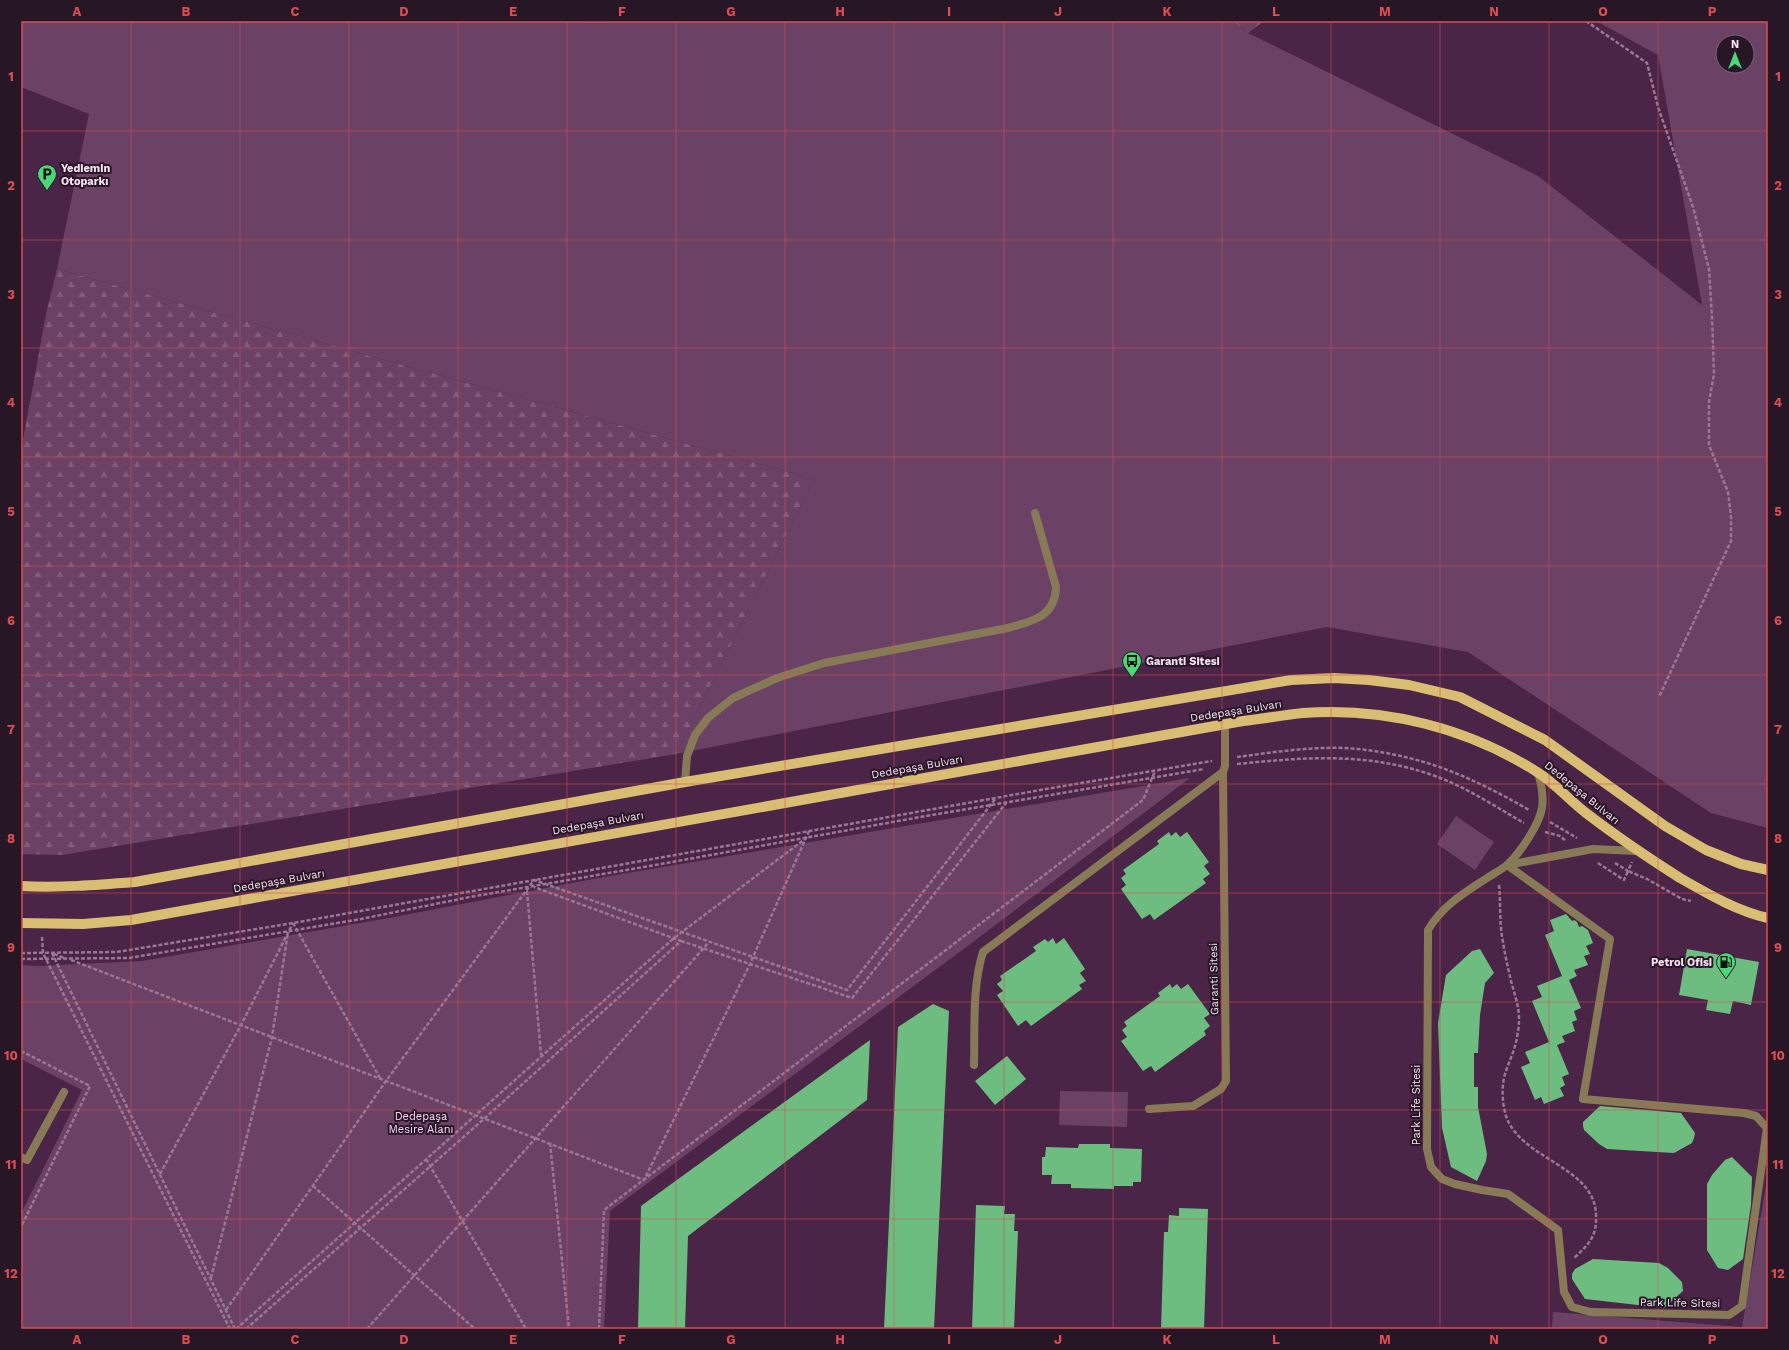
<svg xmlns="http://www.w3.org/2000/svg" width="1789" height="1350" font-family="'Work Sans',sans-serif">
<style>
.green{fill:#6b4266;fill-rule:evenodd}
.forest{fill:url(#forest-firs)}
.building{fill:#6dbc80}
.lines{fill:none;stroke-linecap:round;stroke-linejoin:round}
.path{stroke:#987894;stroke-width:2.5;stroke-dasharray:4 2;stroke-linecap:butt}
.service{stroke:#877a57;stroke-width:8}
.primary{stroke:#d8bd73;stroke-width:10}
.grid{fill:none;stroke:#dd4d51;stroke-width:1;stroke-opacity:0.55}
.labels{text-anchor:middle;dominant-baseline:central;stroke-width:4;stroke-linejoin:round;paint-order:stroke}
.poi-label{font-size:11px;font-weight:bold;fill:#f8dff4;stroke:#271625;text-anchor:start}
.street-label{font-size:11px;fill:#f8dff4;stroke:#271625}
.park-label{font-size:11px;fill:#fcd7f7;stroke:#271625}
.neatline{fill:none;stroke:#dd4d51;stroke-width:1.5}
.grid-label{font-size:13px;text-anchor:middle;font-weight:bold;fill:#dd4d51}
</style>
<defs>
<pattern id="forest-firs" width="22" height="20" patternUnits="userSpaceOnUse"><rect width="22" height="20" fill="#6b4266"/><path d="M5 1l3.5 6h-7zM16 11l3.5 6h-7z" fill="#815d7c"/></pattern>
</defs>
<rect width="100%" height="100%" fill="#4b2547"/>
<path class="green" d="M21,21H1233L1248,33L1538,176L1702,305L1658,55L1596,21H1768V828L1711,813L1468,652L1327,627L676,754L814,479L57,269L89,114L21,87ZM1723,42H1747V66H1723Z
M1190,778L969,945L610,1211L604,1329H21V1214L82,1090L21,1059V965L37,966L142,961L389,918L598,878Z
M1456,816L1494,842L1475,870L1437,844Z
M1060,1091L1128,1092L1127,1127L1059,1125Z
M1768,1174V1329H1552L1553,1312L1742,1327Z"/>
<path class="forest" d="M1233,21H1264L1248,33Z
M57,269L814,479L676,754L62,855L21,854V451L46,314Z"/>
<path class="building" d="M1169,832L1171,836L1176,832L1180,837L1187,832L1209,862L1204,866L1210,874L1203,879L1206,883L1154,920L1150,914L1142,919L1121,889L1126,885L1121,878L1126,874L1123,870L1159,844L1157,841Z
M1566,914L1572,921L1574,920L1577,922L1579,927L1582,926L1588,930L1593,943L1586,946L1590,954L1584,956L1588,965L1574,970L1577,976L1569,980L1581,1008L1574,1011L1577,1020L1572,1022L1575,1031L1562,1036L1565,1042L1557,1045L1569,1074L1562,1077L1565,1085L1560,1088L1564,1096L1544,1104L1541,1097L1535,1100L1521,1067L1530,1063L1525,1052L1549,1042L1532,1001L1542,997L1537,986L1562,976L1545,935L1554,931L1550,920Z
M1053,938L1056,944L1064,938L1085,969L1080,973L1086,981L1079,985L1082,989L1031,1026L1026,1020L1018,1026L997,995L1003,991L997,984L1002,980L1000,976L1036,951L1033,947L1045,939L1048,942Z
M1480,949L1494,973L1485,983L1480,1015L1478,1053H1474V1087H1478V1107L1487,1154L1486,1161L1477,1181L1451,1167L1442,1128L1438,1023L1446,975L1472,951Z
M1687,949L1759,962L1751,1005L1733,1001L1730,1014L1706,1010L1708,1000L1679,995Z
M1170,984L1172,988L1177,984L1181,989L1188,984L1210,1014L1204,1018L1210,1026L1204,1031L1206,1035L1155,1072L1151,1066L1143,1071L1121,1041L1127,1037L1122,1030L1127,1026L1124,1022L1160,996L1158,993Z
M933,1004L949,1011L934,1329H884L898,1027Z
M870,1040L867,1100L688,1236L685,1329H638L641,1206Z
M1007,1056L1026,1079L995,1105L975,1081Z
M1600,1106L1681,1113L1695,1133L1694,1138L1692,1143L1674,1153L1607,1149L1599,1144L1584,1130L1583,1126V1122Z
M1079,1144H1110V1148L1142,1149L1141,1182H1133V1186H1114V1189L1071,1188V1184H1051L1052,1175H1042V1157H1045L1046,1147L1078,1148Z
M1732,1157L1752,1177L1751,1205L1743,1259L1728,1270L1718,1268L1707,1250V1184L1712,1175L1725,1160Z
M976,1205L1005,1206L1004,1214H1015L1014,1231H1018L1014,1329H972Z
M1179,1208L1208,1209L1204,1329H1161L1164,1232H1168L1169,1215L1179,1216Z
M1593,1259L1659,1263L1668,1268L1682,1282L1683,1291L1664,1308L1585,1299L1572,1279V1274L1575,1269Z"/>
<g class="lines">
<path class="path" d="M587,21H611
M1586,21L1647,63L1658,107L1693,207L1709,269L1712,317L1714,374L1709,402V445L1728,492L1731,517V541L1659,697
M1237,757C1276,752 1318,745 1358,749C1424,756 1472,777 1529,810
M1237,764C1307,757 1368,752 1435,776C1466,787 1496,807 1524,823
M1550,822L1577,838
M1545,832L1560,836L1566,841
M1598,863L1624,880L1628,871L1647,879L1682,899L1691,901
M1615,863L1628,871L1632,862
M1499,885C1501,904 1499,923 1503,942C1505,955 1508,968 1511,981C1517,1003 1522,1013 1517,1037C1515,1050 1510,1059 1506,1071C1501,1084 1502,1103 1506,1116C1521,1160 1595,1166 1596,1215C1597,1237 1589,1244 1574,1258
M527,891L541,1055
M293,923L380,1078
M42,937L43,953L230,1329
M681,941L852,998L1006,803
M21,953L117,952L293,923L1046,789L1212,761
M52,953L235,1329
M54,954L67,959
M21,959L129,958L361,919L470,897L661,864L926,816L1204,769
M71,960L644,1180L750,964L809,831
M21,1051L90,1086L21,1227
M550,1143L569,1329
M426,1159L526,1329
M160,1174L241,1025L293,923
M313,1186L475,1329
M211,1278L272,1037L288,932
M226,1310L386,1081L534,880L847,990L996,798
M236,1329L674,938L805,839
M246,1329L485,1118L681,941L534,887
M367,1329L709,942
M599,1329L604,1210L1143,800L1155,771"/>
<path class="service" d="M1223,772L1225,766V725
M685,782L687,756L695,735L708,718L733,698L777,678L824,663L1008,628C1033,621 1055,617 1056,587L1035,513
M1507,865L1610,939L1583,1099L1744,1113L1756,1116L1767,1128L1742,1306L1729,1315L1591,1312L1572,1307L1564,1292L1558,1230L1508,1194L1482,1190L1455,1184L1442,1179L1431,1167L1427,1149L1428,930C1442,906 1464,893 1487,878C1493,874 1501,870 1507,865C1520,853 1539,825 1542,808C1544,796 1541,784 1538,772
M1507,865L1593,849L1637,851
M974,1065C975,1028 972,987 983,952L1223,772L1226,1081L1221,1089L1193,1106L1149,1109
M21,1157L27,1160L64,1092"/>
<path class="primary" d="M21,886C59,888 97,885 135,882L685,782L1291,680L1334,678L1369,680L1409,685L1460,697L1545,740L1665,826L1706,850L1741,864L1768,870
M21,923L83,924L131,920L1243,721C1263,719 1283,715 1303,713C1385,707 1468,728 1537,772C1555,783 1569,800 1586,813C1616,836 1647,857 1680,878C1708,894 1737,911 1768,918"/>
</g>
<path class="grid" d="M131,21V1329M240,21V1329M349,21V1329M458,21V1329M567,21V1329M676,21V1329M785,21V1329M894,21V1329M1004,21V1329M1113,21V1329M1222,21V1329M1331,21V1329M1440,21V1329M1549,21V1329M1658,21V1329M21,131H1768M21,240H1768M21,348H1768M21,457H1768M21,566H1768M21,675H1768M21,784H1768M21,893H1768M21,1002H1768M21,1110H1768M21,1219H1768"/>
<defs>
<g id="parking-pin" transform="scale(1)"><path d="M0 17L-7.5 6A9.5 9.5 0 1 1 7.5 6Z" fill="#49d778" stroke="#271625"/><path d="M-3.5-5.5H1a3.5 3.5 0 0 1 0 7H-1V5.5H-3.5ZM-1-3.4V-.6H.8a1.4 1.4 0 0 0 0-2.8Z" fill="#111"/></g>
<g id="bus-pin" transform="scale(1)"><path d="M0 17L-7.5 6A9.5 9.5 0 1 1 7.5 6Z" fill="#49d778" stroke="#271625"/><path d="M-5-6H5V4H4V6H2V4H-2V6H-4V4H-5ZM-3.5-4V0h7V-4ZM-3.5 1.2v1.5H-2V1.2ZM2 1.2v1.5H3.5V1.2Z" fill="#111"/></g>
<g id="fuel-pin" transform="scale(1)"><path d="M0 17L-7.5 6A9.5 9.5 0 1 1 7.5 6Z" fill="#49d778" stroke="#271625"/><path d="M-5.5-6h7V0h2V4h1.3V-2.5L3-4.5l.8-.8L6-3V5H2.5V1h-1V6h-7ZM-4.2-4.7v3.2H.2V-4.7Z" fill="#111"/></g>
</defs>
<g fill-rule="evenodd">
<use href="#parking-pin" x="47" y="174"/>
<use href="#bus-pin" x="1132" y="661"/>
<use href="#fuel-pin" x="1726" y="962"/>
</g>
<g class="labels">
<g class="poi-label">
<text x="61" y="168">Yediemin<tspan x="61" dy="13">Otoparkı</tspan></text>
<text x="1146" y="661">Garanti Sitesi</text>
<text x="1712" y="962" text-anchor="end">Petrol Ofisi</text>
</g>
<g class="street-label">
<text transform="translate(1236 711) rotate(-9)">Dedepaşa Bulvarı</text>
<text transform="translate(917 767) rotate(-10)">Dedepaşa Bulvarı</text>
<text transform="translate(1582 793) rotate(39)">Dedepaşa Bulvarı</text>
<text transform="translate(598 823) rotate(-10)">Dedepaşa Bulvarı</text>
<text transform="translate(279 881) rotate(-10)">Dedepaşa Bulvarı</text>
<text transform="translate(1214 979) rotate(-91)">Garanti Sitesi</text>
<text transform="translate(1416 1105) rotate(-90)">Park Life Sitesi</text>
<text transform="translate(1680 1303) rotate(1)">Park Life Sitesi</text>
</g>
<g class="park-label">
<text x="421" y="1116">Dedepaşa<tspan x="421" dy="13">Mesire Alanı</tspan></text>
</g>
</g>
<rect width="1789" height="1350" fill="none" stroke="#271625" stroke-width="44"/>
<g transform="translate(1735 54)"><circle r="19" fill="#271625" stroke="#7b6678"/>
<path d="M0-3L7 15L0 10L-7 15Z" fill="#49d778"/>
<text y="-6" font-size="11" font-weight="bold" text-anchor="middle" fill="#f8dff4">N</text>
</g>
<rect x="22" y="22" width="1745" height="1306" class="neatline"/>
<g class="grid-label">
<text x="77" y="16">A</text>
<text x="186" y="16">B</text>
<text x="295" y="16">C</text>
<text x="404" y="16">D</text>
<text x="513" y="16">E</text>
<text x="622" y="16">F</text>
<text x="731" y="16">G</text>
<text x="840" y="16">H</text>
<text x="949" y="16">I</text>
<text x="1058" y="16">J</text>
<text x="1167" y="16">K</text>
<text x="1276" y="16">L</text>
<text x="1385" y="16">M</text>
<text x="1494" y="16">N</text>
<text x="1603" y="16">O</text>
<text x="1712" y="16">P</text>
<text x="11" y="81">1</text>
<text x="1778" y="81">1</text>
<text x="11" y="190">2</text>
<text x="1778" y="190">2</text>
<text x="11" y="299">3</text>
<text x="1778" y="299">3</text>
<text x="11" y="407">4</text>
<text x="1778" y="407">4</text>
<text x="11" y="516">5</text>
<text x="1778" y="516">5</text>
<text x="11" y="625">6</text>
<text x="1778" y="625">6</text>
<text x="11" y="734">7</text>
<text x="1778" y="734">7</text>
<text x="11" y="843">8</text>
<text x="1778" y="843">8</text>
<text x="11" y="952">9</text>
<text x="1778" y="952">9</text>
<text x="11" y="1060">10</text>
<text x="1778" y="1060">10</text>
<text x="11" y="1169">11</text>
<text x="1778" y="1169">11</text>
<text x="11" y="1278">12</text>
<text x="1778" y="1278">12</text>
<text x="77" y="1344">A</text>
<text x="186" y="1344">B</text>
<text x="295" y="1344">C</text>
<text x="404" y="1344">D</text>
<text x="513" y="1344">E</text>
<text x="622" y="1344">F</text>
<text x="731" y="1344">G</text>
<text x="840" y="1344">H</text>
<text x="949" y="1344">I</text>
<text x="1058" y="1344">J</text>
<text x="1167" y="1344">K</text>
<text x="1276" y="1344">L</text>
<text x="1385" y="1344">M</text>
<text x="1494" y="1344">N</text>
<text x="1603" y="1344">O</text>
<text x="1712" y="1344">P</text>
</g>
</svg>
